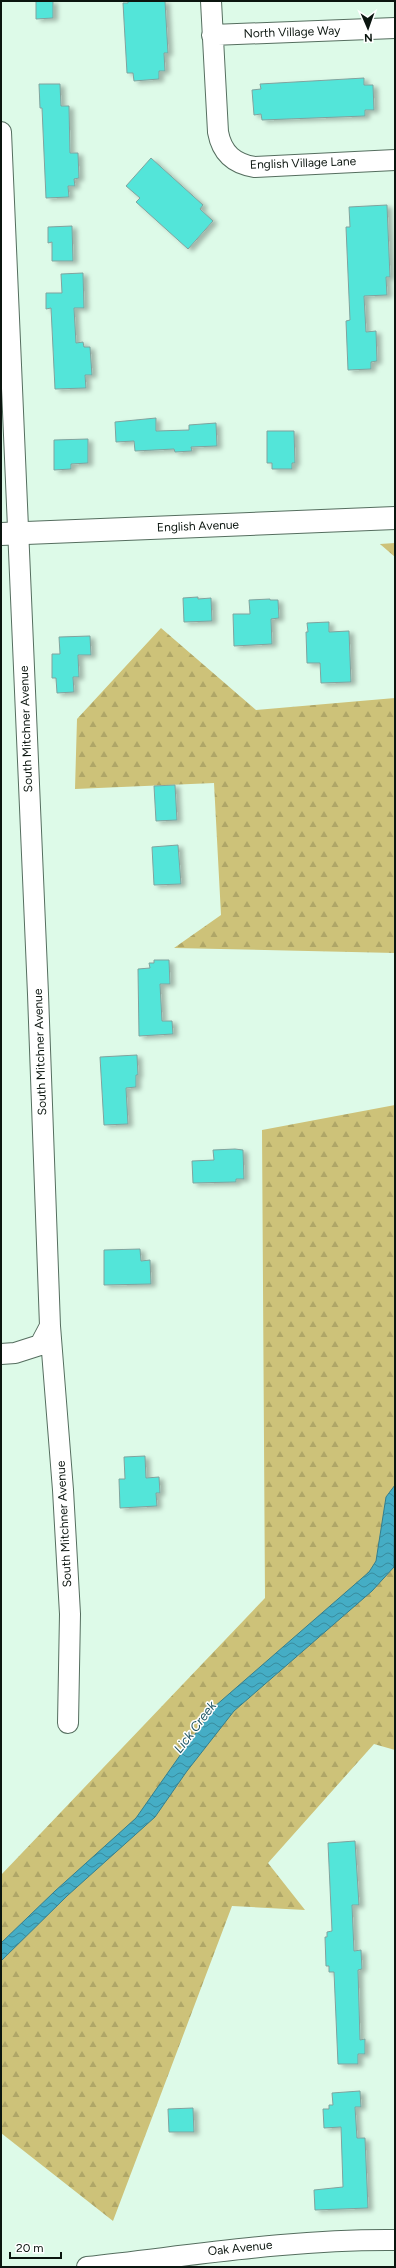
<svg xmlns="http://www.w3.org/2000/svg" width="396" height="2268" font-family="Figtree,sans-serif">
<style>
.forest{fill:url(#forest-firs)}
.water{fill:url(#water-waves);stroke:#347f8e}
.building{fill:#52e5d9;stroke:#81a39e;filter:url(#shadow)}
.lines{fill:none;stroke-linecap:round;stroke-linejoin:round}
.minor-casing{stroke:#556e5f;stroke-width:22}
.tertiary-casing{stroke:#556e5f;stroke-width:24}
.minor{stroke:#fff;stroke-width:20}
.tertiary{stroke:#fff;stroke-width:22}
.labels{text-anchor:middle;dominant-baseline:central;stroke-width:3;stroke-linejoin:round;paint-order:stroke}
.street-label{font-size:12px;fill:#0b150f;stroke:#fff}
.water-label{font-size:13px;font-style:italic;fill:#1e5764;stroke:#fff}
</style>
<defs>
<pattern id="forest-firs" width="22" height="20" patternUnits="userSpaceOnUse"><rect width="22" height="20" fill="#cdc279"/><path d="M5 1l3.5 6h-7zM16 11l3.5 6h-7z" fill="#afa667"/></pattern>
<pattern id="water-waves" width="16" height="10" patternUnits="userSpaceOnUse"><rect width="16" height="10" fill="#45adc5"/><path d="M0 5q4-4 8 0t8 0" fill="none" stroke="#388c9e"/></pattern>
<filter id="shadow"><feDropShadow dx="4.5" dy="2.5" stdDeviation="2" flood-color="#0004"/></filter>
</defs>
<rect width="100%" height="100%" fill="#ddfae8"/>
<path class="forest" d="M395,543V557L380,544Z
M161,628L256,710L395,698V953L174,948L221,915L214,783L75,789L77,719Z
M395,1105V1750L374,1744L268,1863L305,1910L232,1906L113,2221L1,2133V1875L265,1598L262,1130Z"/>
<path class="water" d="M395,1485L394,1567L372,1591L234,1711L187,1771L155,1817L67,1896L1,1961V1943L55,1891L136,1818L214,1707L369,1572L376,1561L386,1497Z"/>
<path class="building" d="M36,1H53V18L36,19Z
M128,1H165L168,53H164L165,71H159V79L134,81L133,73H127L123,3H128Z
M364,78V85H373L374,110H365V116L262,120L261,114L254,115L252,90L261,89L260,84Z
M39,84H60L61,106H69L70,153H78L79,178L74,179L75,186H68L69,197L46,198L42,108H40Z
M151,158L203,205L200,209L213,221L188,249L136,202L140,198L126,186Z
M387,205L390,277H386L387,295L364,296L366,332L376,331L377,361L371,362V369L348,370L346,321L350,320L346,227H350L349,207Z
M72,226L73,261H52V242L48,243V227Z
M83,273L84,308H74L76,343L83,342L84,347H90L92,375H85L86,388L55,389L51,308L46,309V293H62L61,274Z
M156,418V431L189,430V425L216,423L217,446L191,447L192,451L175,452L174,449L135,451L134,441L116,442L115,422Z
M267,431H294L295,463H292V469H272V463H267Z
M88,439V463L71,464V469L54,470V440Z
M198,597V599L211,598L212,621L184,622L183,598Z
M270,599V600H278L279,618L271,619L272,644L234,646L233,614H250L249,600Z
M329,622V632L349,631L351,682L321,683L320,663H307L306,632H308L307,623Z
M90,636L91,655H78L79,677H73L74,692L57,693L56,678H52V654H60L59,637Z
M175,785L177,820L156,821L154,786Z
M178,845L181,884L154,885L152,847Z
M154,960H169L170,984H160L162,1021H172L173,1034L139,1036L138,969L150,968L149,963H154Z
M137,1055L138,1075H136V1087L126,1088L128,1124L104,1125L100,1057Z
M235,1149L243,1150L244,1179H236V1182L193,1183L192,1161L214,1160L213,1150Z
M140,1249L141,1261L150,1260L151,1284L104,1285V1250Z
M145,1456L146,1478L159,1477L160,1493H156L157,1506L120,1508L119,1479H125L124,1457Z
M355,1841L359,1905H352L354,1951L361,1950L362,1969L358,1970L360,2040L365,2039V2054H358V2064H338L334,1972H329V1966H326L325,1937H327V1932L332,1931L328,1843Z
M360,2091L361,2107H355L357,2138H365L368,2208L315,2210L314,2190L343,2187L341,2127L324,2128L323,2109H329V2105H333L332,2093Z
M193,2108L194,2132H169L168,2109Z"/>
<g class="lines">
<g class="minor-casing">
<path id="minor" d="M211,1L218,132C222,154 235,164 255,167L395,160
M212,35L395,28
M1,132L38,994L50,1326L40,1345L15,1353L1,1354
M50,1326L63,1490L70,1614L68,1723
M87,2267C189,2256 291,2239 395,2240"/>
</g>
<g class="tertiary-casing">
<path id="tertiary" d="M1,534L395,518"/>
</g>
<use href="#minor" class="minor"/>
<use href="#tertiary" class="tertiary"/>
</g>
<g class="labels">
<g class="street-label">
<text transform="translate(292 32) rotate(-2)">North Village Way</text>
<text transform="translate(303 163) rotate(-2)">English Village Lane</text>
<text transform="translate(198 526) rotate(-2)">English Avenue</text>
<text transform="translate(26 729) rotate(-92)">South Mitchner Avenue</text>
<text transform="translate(40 1052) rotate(-92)">South Mitchner Avenue</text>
<text transform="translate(64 1524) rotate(-93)">South Mitchner Avenue</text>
<text transform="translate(240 2248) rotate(-6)">Oak Avenue</text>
</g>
<g class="water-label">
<text transform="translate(195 1727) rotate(-53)">Lick Creek</text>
</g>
</g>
<rect width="396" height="2268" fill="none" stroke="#0b150f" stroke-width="4"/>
<g transform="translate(368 28) rotate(178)" stroke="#ffffff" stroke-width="3" paint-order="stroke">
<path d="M0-3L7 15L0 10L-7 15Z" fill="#0b150f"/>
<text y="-6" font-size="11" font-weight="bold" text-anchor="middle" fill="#0b150f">N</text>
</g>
<path d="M10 2252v6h51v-6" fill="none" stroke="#0b150f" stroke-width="2"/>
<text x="16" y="2252" font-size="12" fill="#0b150f" stroke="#ffffff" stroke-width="3" paint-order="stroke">20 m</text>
</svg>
